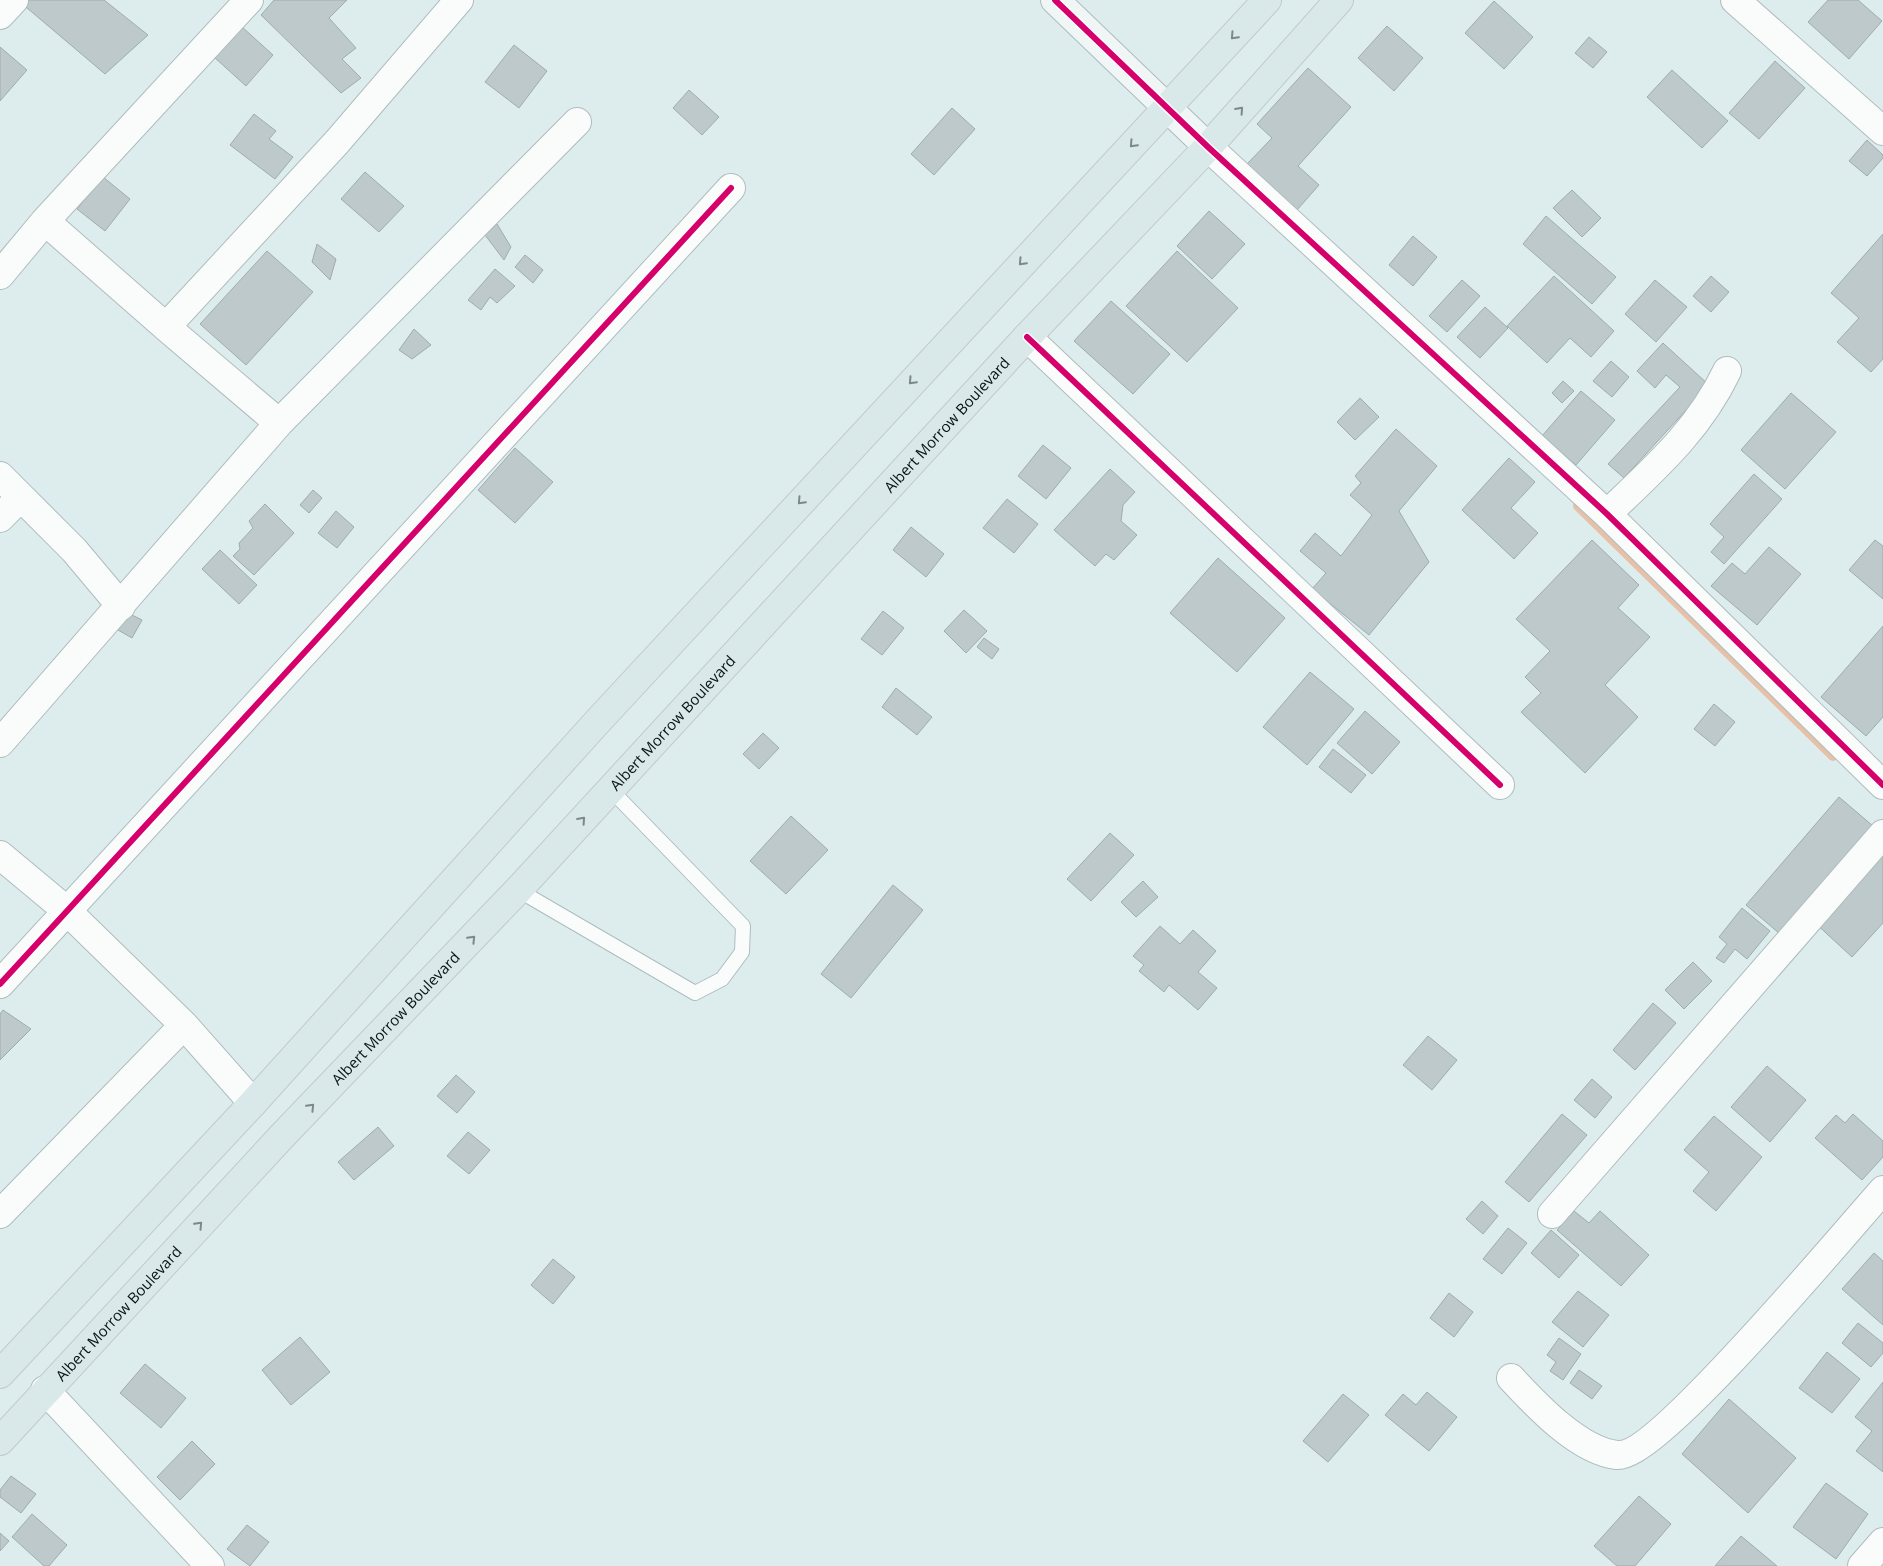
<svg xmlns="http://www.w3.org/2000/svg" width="1883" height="1566" font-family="'Open Sans',sans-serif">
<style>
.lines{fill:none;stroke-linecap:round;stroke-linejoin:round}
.stream{stroke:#e8c0a7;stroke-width:10}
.building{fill:#bdc9ca;stroke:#9facac}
.lane-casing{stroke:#afbcbc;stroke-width:16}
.street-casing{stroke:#afbcbc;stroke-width:30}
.secondary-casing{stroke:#afbcbc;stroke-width:30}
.highway-casing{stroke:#c2caca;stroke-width:30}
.lane{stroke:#fafcfc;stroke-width:14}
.street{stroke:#fafcfc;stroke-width:28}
.secondary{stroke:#f0f6f6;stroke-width:28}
.highway{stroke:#d9e8e9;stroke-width:28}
.cycleway-casing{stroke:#fff;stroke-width:9}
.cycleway{stroke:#d6006c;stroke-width:6}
.oneway{stroke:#7c8989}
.labels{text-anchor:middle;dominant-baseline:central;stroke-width:4.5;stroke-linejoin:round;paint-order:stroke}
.street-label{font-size:15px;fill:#0a1414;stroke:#fff}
</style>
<rect width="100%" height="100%" fill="#ddedee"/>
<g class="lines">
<path class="stream" d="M1578,506L1833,756"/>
</g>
<path class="building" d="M22,0H104L148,35L105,74L20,2Z
M274,0H347L329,18L356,48L342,59L361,78L341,93L261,15Z
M1828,0H1858L1882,21L1849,59L1808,22Z
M1494,1L1533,37L1504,69L1465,33Z
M241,26L273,55L246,86L214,57Z
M1387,26L1423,58L1394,91L1358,58Z
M1589,37L1607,52L1593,68L1575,53Z
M514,45L547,71L519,108L485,82Z
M0,47L27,70L0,101Z
M1775,61L1805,88L1759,139L1729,113Z
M1308,68L1351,107L1298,166L1319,185L1297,210L1247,164L1272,138L1257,124Z
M1672,70L1728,121L1702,148L1647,97Z
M689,90L719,117L702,135L673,108Z
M952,108L975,129L934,175L911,154Z
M254,114L276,131L269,139L293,157L275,179L230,145Z
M1867,140L1883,155V158L1867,176L1849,161Z
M365,172L404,206L379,232L341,199Z
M103,177L130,199L105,231L77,209Z
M1572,190L1601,218L1582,237L1553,208Z
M1209,211L1245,244L1212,279L1177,246Z
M1546,216L1616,277L1592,304L1523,244Z
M497,224L511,247L504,260L485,235Z
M1883,234V359L1871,372L1837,342L1859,318L1831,293Z
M1413,236L1437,257L1413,286L1389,265Z
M317,244L336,259L330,280L312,262Z
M267,251L313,292L246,365L200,324Z
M1177,251L1238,308L1187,362L1126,306Z
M525,255L543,270L533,283L515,267Z
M495,269L515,286L497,303L490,297L481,310L468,300Z
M1554,276L1614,331L1591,357L1570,338L1547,363L1507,326Z
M1711,276L1729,292L1711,312L1693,296Z
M1462,280L1480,296L1447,332L1429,316Z
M1655,280L1687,307L1656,342L1625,314Z
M1111,301L1170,354L1133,394L1074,341Z
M1485,307L1508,328L1480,358L1457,337Z
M414,329L431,345L412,359L399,350Z
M1663,343L1709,385L1624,478L1608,464L1680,387L1666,375L1655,388L1637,371Z
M1611,361L1629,377L1612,397L1593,381Z
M1563,381L1574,391L1562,403L1552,393Z
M1581,391L1615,420L1576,465L1542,436Z
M1791,393L1836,432L1785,489L1741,450Z
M1360,398L1379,417L1355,440L1337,422Z
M1396,429L1437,466L1399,511L1429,562L1369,635L1312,589L1326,573L1300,551L1315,533L1341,556L1372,515L1350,495L1361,483L1355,476Z
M1043,445L1071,468L1046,499L1018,476Z
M515,448L553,482L515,523L478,490Z
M1509,458L1535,482L1511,508L1538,533L1514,559L1462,510Z
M1110,469L1135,492L1123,505L1121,521L1137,535L1114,560L1106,554L1095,566L1054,530Z
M1754,474L1782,499L1724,564L1711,552L1724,537L1710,524Z
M313,490L322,498L309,513L300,505Z
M1007,499L1038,524L1014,553L983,528Z
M265,504L294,533L254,575L233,556L240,549L239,543L253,528L249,521Z
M336,511L354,527L337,548L318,533Z
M911,527L944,554L926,577L893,550Z
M1592,540L1639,585L1618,608L1650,637L1605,685L1638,717L1585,773L1521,712L1541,693L1525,677L1550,651L1516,619Z
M1875,540L1883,546V599L1849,570Z
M1769,547L1801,574L1757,625L1711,586L1732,563L1745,574Z
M220,550L257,585L239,604L202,569Z
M1218,558L1285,618L1237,672L1170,613Z
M964,610L987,631L966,653L944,631Z
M883,611L904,628L882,655L861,639Z
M128,613L142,620L132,638L118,630Z
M1883,626V717L1866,736L1821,697Z
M984,638L999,649L992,659L977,647Z
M1310,672L1354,709L1307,765L1263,727Z
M896,688L932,717L917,735L882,707Z
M1714,704L1735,722L1715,746L1694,729Z
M1365,711L1400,742L1372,774L1337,743Z
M763,733L779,748L759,769L743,754Z
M1333,749L1366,775L1351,793L1319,767Z
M1839,797L1873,826L1780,934L1746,905Z
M791,816L828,850L786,894L750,861Z
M1110,833L1134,855L1091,901L1067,879Z
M1883,846V923L1852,957L1813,921Z
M1143,881L1158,897L1136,917L1121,902Z
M893,885L923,910L851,998L821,974Z
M1742,908L1770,931L1747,959L1735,949L1724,963L1716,958L1727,944L1719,937Z
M1160,926L1180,944L1193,930L1216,951L1198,972L1217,988L1198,1010L1169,985L1164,992L1139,971L1144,965L1133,956Z
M1693,962L1712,981L1684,1009L1665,990Z
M1653,1003L1676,1023L1635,1070L1613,1050Z
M3,1010L31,1029L0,1060V1014Z
M1428,1036L1457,1060L1432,1090L1403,1065Z
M1767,1066L1806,1100L1770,1142L1731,1107Z
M456,1075L475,1092L457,1113L437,1096Z
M1592,1079L1612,1097L1595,1118L1574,1100Z
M1562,1114L1587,1135L1529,1202L1505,1182Z
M1853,1114L1883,1141V1157L1862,1180L1815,1138L1836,1115L1845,1123Z
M1714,1116L1762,1157L1716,1211L1693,1191L1709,1172L1684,1150Z
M378,1127L394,1146L354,1180L338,1162Z
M468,1132L490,1150L469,1174L447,1156Z
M1482,1201L1498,1216L1483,1234L1466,1219Z
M1574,1211L1589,1223L1600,1211L1649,1255L1621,1286L1557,1230Z
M1508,1228L1527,1243L1502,1274L1483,1259Z
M1551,1230L1579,1255L1559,1278L1531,1253Z
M1874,1253L1883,1261V1325L1842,1289Z
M553,1259L575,1277L553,1304L531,1285Z
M1578,1291L1609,1315L1583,1347L1552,1322Z
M1449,1293L1473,1312L1454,1337L1430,1318Z
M1858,1323L1883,1343V1353L1871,1367L1842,1343Z
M300,1337L330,1372L291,1405L262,1370Z
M1559,1338L1581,1354L1563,1380L1550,1371L1556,1362L1547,1355Z
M1827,1352L1860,1379L1832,1413L1799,1388Z
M145,1364L186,1398L161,1428L120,1393Z
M1579,1370L1602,1386L1592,1399L1570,1383Z
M1883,1382V1472L1856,1451L1872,1431L1855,1417Z
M1427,1392L1457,1417L1429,1451L1385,1415L1403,1394L1416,1405Z
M1343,1394L1369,1415L1328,1462L1303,1441Z
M1729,1399L1796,1458L1748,1513L1682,1454Z
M192,1441L215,1464L180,1500L157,1477Z
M11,1476L36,1494L21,1513L0,1497V1490Z
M1826,1483L1868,1514L1836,1559L1793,1527Z
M1639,1496L1671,1524L1635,1566H1617L1594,1546Z
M32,1514L67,1545L49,1566H44L12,1537Z
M247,1525L269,1542L250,1566L227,1549Z
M0,1533L9,1541L0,1551Z
M1741,1536L1777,1566H1715Z"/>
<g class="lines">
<g class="lane-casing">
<path id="lane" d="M518,890L695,993L722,979L742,952L743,926L610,789"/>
</g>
<g class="street-casing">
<path id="street" d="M1735,0L1883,131
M0,15L14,0
M1208,147L1607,514L1883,785
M45,221L166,327
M0,275L45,221L249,0
M1027,337L1500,785
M279,423L166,327L337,142L459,0
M0,476L74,550L121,606
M1607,514C1654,469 1699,430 1727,371
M0,518L21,497
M0,743L279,423L577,122
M0,855L66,910L184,1025L253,1103
M0,984L731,188
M0,1214L184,1025
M1552,1214L1883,834
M1511,1378C1536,1405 1579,1451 1617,1455C1657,1459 1848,1229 1883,1190
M45,1390L210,1566
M1862,1566L1883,1542"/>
</g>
<g class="secondary-casing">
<path id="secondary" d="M1055,0L1208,147"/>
</g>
<g class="highway-casing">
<g id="highway">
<path d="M0,1374L253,1103L599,720L1267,0"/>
<path id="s1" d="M0,1441L284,1134L518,890L1027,337L1208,147L1339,0"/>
</g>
</g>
<use href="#lane" class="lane"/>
<use href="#street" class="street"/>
<use href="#secondary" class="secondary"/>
<use href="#highway" class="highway"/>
<g class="cycleway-casing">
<path id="cycleway" d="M1055,0L1208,147L1607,514L1883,785
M1027,337L1500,785
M0,984L731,188"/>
</g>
<use href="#cycleway" class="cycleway"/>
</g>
<defs><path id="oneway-chevron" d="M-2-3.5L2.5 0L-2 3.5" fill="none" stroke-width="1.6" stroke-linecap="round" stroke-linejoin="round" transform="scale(1.25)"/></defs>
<g class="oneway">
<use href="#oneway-chevron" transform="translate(1234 36) rotate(133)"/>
<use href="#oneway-chevron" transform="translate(1240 110) rotate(-48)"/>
<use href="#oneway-chevron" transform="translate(1133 144) rotate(133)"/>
<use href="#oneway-chevron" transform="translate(1022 262) rotate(133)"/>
<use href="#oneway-chevron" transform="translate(912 381) rotate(133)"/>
<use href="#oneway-chevron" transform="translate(801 501) rotate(133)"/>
<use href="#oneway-chevron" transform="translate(582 820) rotate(-48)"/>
<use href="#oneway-chevron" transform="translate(472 939) rotate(-46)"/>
<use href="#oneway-chevron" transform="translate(311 1107) rotate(-46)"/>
<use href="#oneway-chevron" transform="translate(199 1225) rotate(-47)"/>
</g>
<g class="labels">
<g class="street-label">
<text stroke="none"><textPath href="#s1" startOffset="1389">Albert Morrow Boulevard</textPath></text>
<text stroke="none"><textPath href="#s1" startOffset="984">Albert Morrow Boulevard</textPath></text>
<text stroke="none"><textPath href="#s1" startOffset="579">Albert Morrow Boulevard</textPath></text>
<text stroke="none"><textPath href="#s1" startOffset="174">Albert Morrow Boulevard</textPath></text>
</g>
</g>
</svg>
